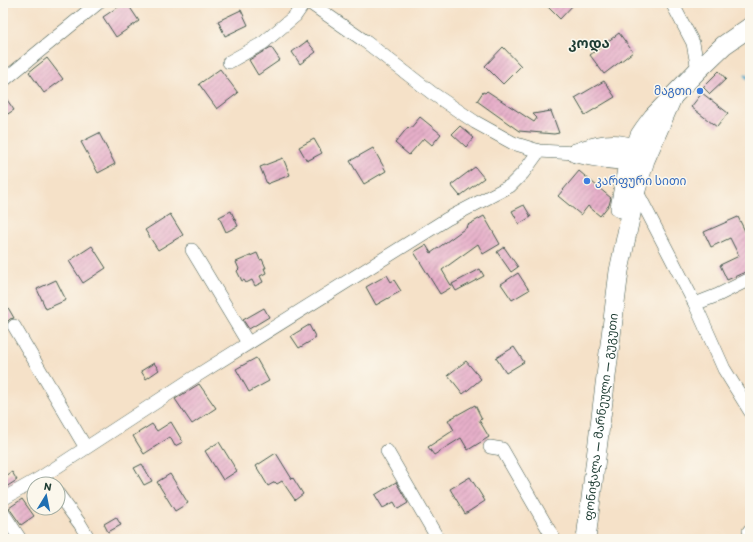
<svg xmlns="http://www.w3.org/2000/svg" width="753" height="542" font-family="Itim,'Noto Sans Georgian',sans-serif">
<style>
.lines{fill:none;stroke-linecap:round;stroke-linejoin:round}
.stream{stroke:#4ba6c9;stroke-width:3.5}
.building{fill:url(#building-hatch)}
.minor-casing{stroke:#3f564a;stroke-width:14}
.highway-casing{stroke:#3f564a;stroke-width:20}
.minor{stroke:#fff;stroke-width:13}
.highway{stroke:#fff;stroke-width:19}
.shop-dot{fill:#3f7fe0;stroke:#fbf7ec;stroke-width:1.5}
.labels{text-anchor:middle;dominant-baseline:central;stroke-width:3;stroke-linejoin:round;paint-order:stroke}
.shop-label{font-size:12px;fill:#366cbe;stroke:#fbf7ec;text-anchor:end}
.street-label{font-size:12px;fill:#1f3d34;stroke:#fbf7ec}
.quarter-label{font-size:14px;font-weight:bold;fill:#1f3d34;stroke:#fbf7ec}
</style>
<defs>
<pattern id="building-hatch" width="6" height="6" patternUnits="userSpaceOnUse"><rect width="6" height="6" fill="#e6afc9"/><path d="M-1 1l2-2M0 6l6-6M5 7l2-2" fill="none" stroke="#ba90a4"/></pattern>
</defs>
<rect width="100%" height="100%" fill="#fbf7ec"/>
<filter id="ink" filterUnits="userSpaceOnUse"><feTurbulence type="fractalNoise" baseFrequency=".025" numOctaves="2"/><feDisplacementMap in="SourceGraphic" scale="8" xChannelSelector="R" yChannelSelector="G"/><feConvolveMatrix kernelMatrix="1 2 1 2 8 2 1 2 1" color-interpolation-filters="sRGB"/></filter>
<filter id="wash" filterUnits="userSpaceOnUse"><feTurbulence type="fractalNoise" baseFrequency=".012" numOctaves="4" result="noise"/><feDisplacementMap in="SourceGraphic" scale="16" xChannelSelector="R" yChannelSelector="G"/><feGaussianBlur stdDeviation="0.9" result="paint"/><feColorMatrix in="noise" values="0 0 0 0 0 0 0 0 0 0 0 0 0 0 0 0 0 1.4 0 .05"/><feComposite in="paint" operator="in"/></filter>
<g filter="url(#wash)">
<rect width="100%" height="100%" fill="#f5e1c8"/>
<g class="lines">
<path class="stream" d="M746,76L750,81"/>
</g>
<g id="blocks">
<path class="building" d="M124,3H127L139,21L116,37L103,17Z
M544,3H575L560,19Z
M241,10L248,25L225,36L218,21Z
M619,33L633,52L604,74L590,55Z
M307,41L316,52L300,64L292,52Z
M271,47L280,60L258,75L249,60Z
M503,47L521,66L503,84L485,66Z
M47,58L63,79L44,93L29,72Z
M220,69L238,93L217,109L199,84Z
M719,71L726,79L710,94L703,87Z
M604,81L615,97L585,115L575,98Z
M487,91L534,122L537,118L533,114L551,111L559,133L554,134L519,131L477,101L483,92L485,93Z
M702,93L728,113L717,127L691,107Z
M3,94L14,110L3,117Z
M420,117L441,134L432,145L424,138L409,155L395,143L408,127L410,129Z
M460,126L474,138L466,147L452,134Z
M99,133L115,164L98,173L81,142Z
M314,139L322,153L307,161L299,147Z
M373,148L386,171L364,184L350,161Z
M283,158L290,175L267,184L260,167Z
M475,167L484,178L460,196L451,185Z
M579,171L611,198L609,205L600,216L588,206L581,215L558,196Z
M524,205L531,217L519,224L512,211Z
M231,211L238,226L226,232L219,217Z
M170,214L183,235L158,250L145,230Z
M484,216L500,244L483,254L478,244L442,270L452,287L440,294L414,252L426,245L431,253L467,227L466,226Z
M738,217L750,241V270L727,280L720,265L739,256L730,238L711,247L704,232Z
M92,246L106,268L83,283L69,261Z
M504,247L518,267L511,272L497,252Z
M257,253L260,260L262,259L266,268H264L266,273L260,276L263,282L255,286L252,280L246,283L244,280L242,281L237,271L239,269L236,262Z
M480,269L484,276L456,291L452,284Z
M518,273L529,290L512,300L501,284Z
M387,275L391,282L394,280L401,291L376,305L366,287Z
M56,280L66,300L46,309L37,289Z
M3,299L14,318L10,319L7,322L6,327L3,329Z
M264,308L269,317L249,329L243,320Z
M309,325L316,338L299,348L291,336Z
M514,347L524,362L506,373L496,358Z
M256,358L269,381L249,392L236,369Z
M466,361L481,379L463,394L448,375Z
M154,363L159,370L146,379L141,371Z
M199,384L216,408L192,424L175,399Z
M475,405L482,419L479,420L489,437L468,450L461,438L434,455L428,447L454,430L448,420Z
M171,422L183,442L175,446L170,437L144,454L133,436L152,424L157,431Z
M219,442L237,471L223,480L205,451Z
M276,453L292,479L293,478L303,494L295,500L282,481L277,484L275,482L268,486L256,466Z
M142,464L152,481L144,485L134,468Z
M12,472L17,480L6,487L3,481V478Z
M170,474L188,503L175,511L157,482Z
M470,477L485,501L465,514L450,489Z
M396,482L408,503L398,509L394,502L383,508L375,495Z
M22,499L34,516L21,525L9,508Z
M116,517L121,525L108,532L104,524Z"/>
</g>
</g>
<g filter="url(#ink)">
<use href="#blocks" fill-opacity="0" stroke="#3f564a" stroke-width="1"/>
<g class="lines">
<g class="minor-casing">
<path id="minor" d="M310,3L366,42L432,93L475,122L513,143L539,151L576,153
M672,3L693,43L698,70
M229,62L263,43L295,16L304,3
M3,81L98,3
M636,190L695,304L724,369L750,411
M192,250L248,343
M695,304L718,295L750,279
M14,326L86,448
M490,447L502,449L554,539
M387,451L438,539
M58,494L80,524L89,539
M3,499L40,478L193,378L447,219L510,186L523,173L539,151
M3,513L20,539
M749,531L750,530"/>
</g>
<g class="highway-casing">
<g id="highway">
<path d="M576,153C594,146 615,140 634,149C637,151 640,155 643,158"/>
<path d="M576,153C598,158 620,162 642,160"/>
<path d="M620,208L627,169L640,135L644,129L653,117L698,70L724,45L750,27"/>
<path id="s1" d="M586,539L619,271L636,190L645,160L672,98"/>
</g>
</g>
<use href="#minor" class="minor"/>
<use href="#highway" class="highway"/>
</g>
</g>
<g class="shop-dot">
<circle cx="700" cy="91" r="4"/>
<circle cx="587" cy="181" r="4"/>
</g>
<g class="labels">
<g class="shop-label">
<text x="692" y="91">მაგთი</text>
<text x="595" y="181" text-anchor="start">კარფური სითი</text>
</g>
<g class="street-label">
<text stroke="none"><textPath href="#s1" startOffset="123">ფონიჭალა — მარნეული — გუგუთი</textPath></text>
</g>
<g class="quarter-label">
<text x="589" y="43">კოდა</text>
</g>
</g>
<rect width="753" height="542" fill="none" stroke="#fbf7ec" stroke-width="16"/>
<g transform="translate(46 496) rotate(10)"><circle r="19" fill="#fbf7ec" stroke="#a3ada2"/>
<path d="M0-3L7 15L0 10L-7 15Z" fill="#1f6fb2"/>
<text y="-6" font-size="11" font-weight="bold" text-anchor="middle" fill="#1f3d34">N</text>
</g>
</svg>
